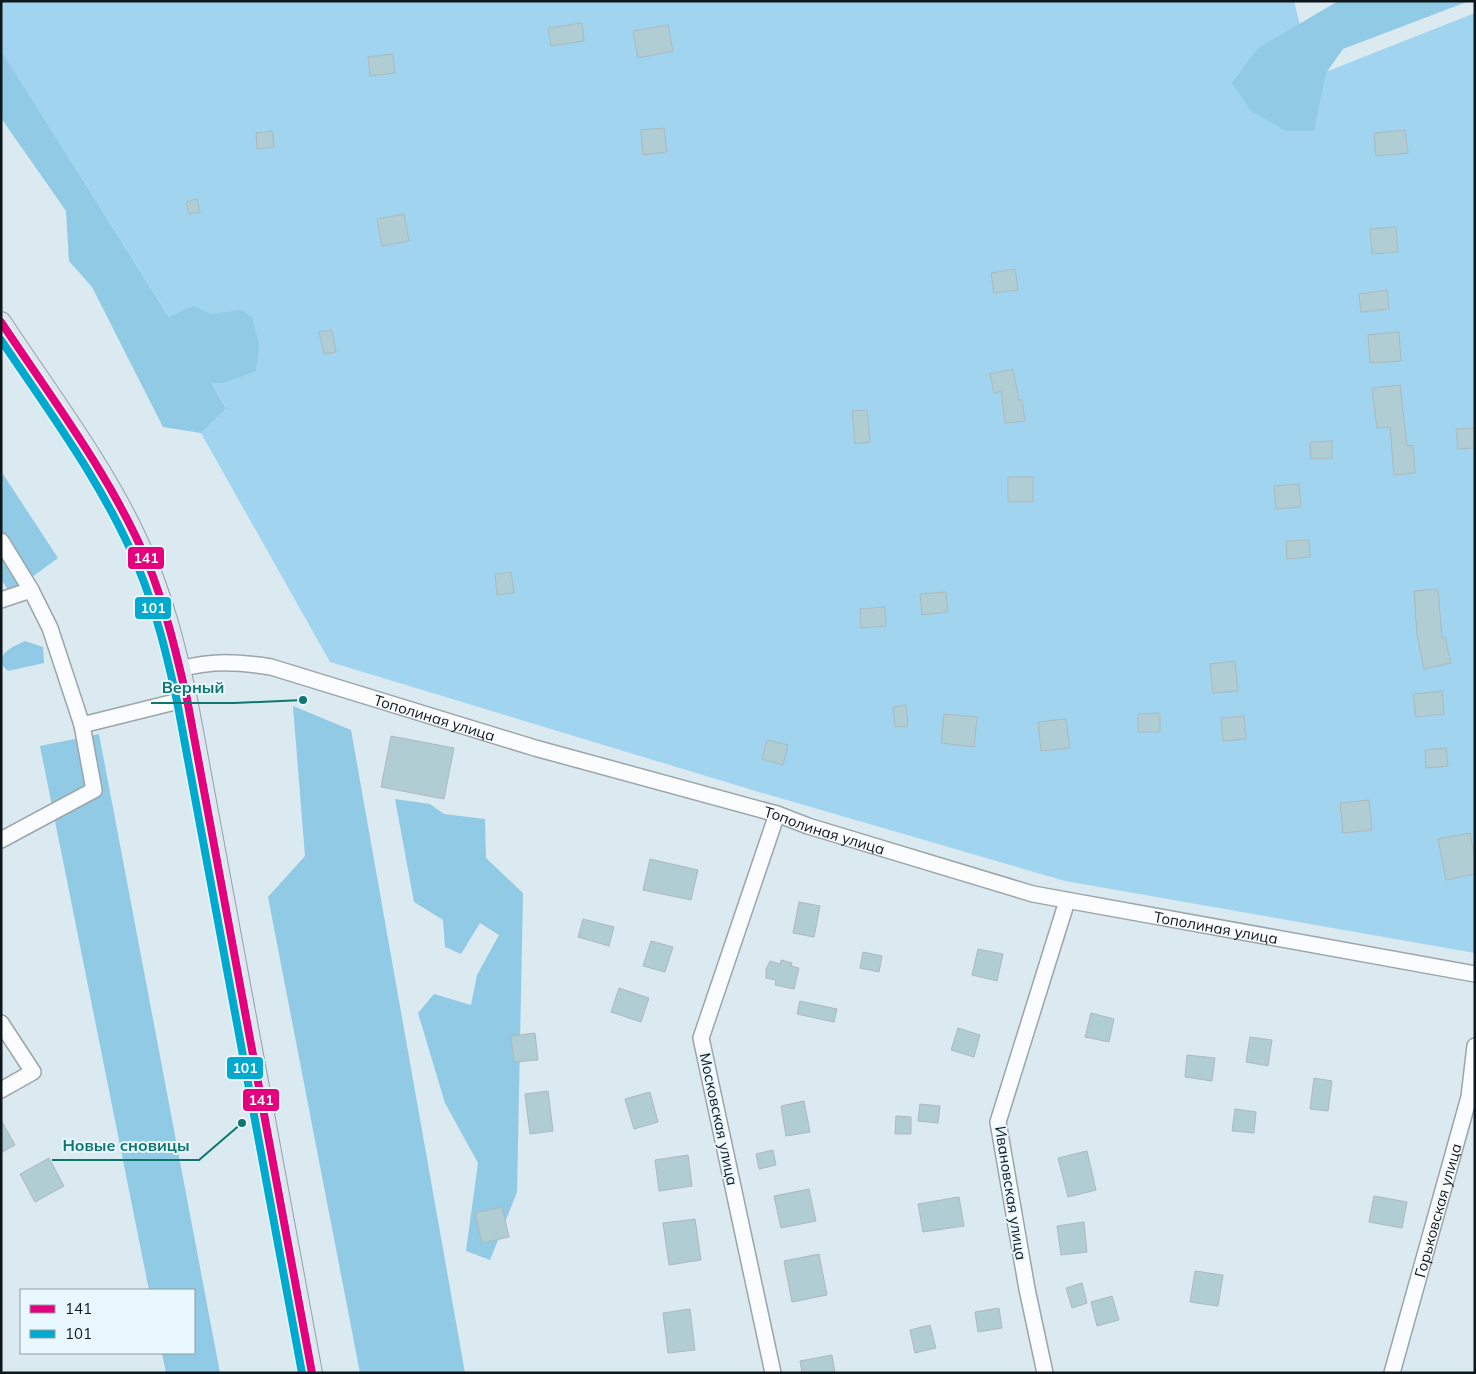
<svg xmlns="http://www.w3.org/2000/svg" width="1476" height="1374" font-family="Mulish,sans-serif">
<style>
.green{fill:#a0d4ef}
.forest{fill:#91cae5}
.building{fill:#b0cdd4;stroke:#adb9be}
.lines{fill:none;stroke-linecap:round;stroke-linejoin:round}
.minor-casing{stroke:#9ba5ab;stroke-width:18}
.major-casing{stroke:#90a1b1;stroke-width:22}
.minor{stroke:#fafcfd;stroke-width:15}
.major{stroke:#dee6ee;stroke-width:20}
.bus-1-casing{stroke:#e9f7ff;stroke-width:11}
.bus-2-casing{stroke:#e9f7ff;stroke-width:11}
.bus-1{stroke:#e5007d;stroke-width:8}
.bus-2{stroke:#00a9ce;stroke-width:8}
.labels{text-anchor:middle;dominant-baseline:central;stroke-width:4;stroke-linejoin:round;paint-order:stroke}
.street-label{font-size:15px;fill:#0e171b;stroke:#e9f7ff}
.leader{fill:none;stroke:#0f766e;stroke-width:2}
.callout-dot{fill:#0f766e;stroke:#e9f7ff;stroke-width:2}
.callout-label{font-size:16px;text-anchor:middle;font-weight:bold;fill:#0f766e;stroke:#e9f7ff;stroke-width:4;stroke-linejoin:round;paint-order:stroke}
.line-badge{stroke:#e9f7ff;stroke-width:2}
.badge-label{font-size:14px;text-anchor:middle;font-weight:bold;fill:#fff}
</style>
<rect width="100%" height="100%" fill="#dbe9f1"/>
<path class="green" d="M1,1H1294L1313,77L1475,13V953L1065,881L759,792L330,662L201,433L226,407L1,50Z"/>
<path class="forest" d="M1338,1H1469L1343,49L1326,73L1314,131H1286L1251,111L1232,83L1257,49Z
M1,50L169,317L193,306L211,314L241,310L252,317L259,345L256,371L223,383H211L226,408L201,433L163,427L92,287L69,261L66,211L1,118Z
M1,471L58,558L10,593L1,579Z
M25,641L43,647L44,663L8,671L1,664C1,650 15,646 25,641Z
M293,706L351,730L465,1373H360L268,897L305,856Z
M99,734L220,1373H166L162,1353H194V1290H149L40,746Z
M395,799L430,804L444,814L485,819L486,858L523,893L517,1192L490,1260L466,1251L478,1163L445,1103L418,1013L434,994L471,1005L477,975L499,935L480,923L461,954L445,947L443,920L414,902Z"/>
<path class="building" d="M582,23L584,41L551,46L548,28Z
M668,25L673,51L638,58L633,31Z
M393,54L395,73L370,76L368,57Z
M664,128L667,152L643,155L641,130Z
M1405,130L1408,153L1376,156L1374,133Z
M272,131L274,147L257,149L256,133Z
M197,199L200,212L189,214L186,202Z
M404,214L409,241L382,246L377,219Z
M1396,227L1398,252L1372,254L1370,229Z
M1015,269L1018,290L994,293L991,273Z
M1387,290L1389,309L1361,312L1359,294Z
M332,330L336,352L324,354L319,332Z
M1399,332L1401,361L1370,363L1368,335Z
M1013,369L1019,400H1022L1025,421L1005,423L1001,391L994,393L990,374Z
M1400,385L1407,446L1413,445L1415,473L1394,475L1390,427L1377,428L1372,388Z
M867,410L870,442L855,444L852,411Z
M1475,428V448L1458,449L1456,429Z
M1332,441V458L1311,459L1310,442Z
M1008,477H1033V502H1008Z
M1299,484L1301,507L1276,509L1274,486Z
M1309,540L1310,557L1287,559L1286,541Z
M511,572L514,593L497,595L495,574Z
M1438,589L1442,638L1445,637L1451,663L1424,669L1417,635L1414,591Z
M946,592L948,612L922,615L920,594Z
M885,607L886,626L861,628L860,609Z
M1235,661L1238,691L1213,693L1210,664Z
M1442,691L1444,714L1416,717L1413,694Z
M906,705L908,726L895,727L893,707Z
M1160,713V732H1138V714Z
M944,714L977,717L974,747L941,743Z
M1244,716L1246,739L1223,741L1221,718Z
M1066,719L1070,748L1041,751L1038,722Z
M391,736L454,748L444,799L381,787Z
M767,740L788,745L783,765L762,759Z
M1446,748L1448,766L1426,768L1425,750Z
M1369,800L1372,830L1343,833L1340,803Z
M1470,833L1475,859V874L1446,880L1438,839Z
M650,859L698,870L691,900L643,890Z
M799,902L820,906L814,937L793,933Z
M583,919L614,927L609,946L578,937Z
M651,941L673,947L665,972L643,966Z
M978,949L1003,954L997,981L972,975Z
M863,952L882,956L879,972L860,968Z
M781,960L792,963L791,966L799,968L794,989L775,985L776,980L766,978V969L770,961L780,964Z
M619,988L649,998L641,1022L611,1012Z
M800,1001L837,1009L834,1022L797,1014Z
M1091,1013L1114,1019L1109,1042L1085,1037Z
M958,1028L980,1035L974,1057L951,1050Z
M535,1033L538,1060L514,1062L511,1036Z
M1250,1037L1272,1040L1268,1066L1246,1062Z
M1187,1055L1215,1058L1212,1081L1185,1077Z
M1314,1078L1332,1081L1328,1111L1310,1109Z
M548,1091L553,1131L530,1134L525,1094Z
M650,1092L658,1122L634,1129L625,1099Z
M804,1101L810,1132L786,1136L781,1106Z
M920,1104L940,1106L938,1123L918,1121Z
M1235,1109L1256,1112L1254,1133L1232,1131Z
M896,1116L911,1117V1134H895Z
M1,1120L15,1145L1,1153Z
M773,1150L776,1165L759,1169L756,1154Z
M1087,1151L1096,1190L1068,1197L1058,1158Z
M688,1155L692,1186L659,1191L655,1160Z
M49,1158L64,1186L35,1202L20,1174Z
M809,1189L816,1221L781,1228L774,1196Z
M1374,1196L1407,1202L1402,1228L1369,1222Z
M959,1197L964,1226L923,1232L918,1204Z
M502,1207L509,1237L482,1243L475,1213Z
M695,1219L701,1260L669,1265L663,1223Z
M1084,1222L1087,1252L1061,1255L1057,1226Z
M819,1254L827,1295L792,1302L784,1261Z
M1195,1271L1223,1275L1218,1306L1190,1302Z
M1082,1283L1087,1303L1072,1308L1066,1288Z
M1112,1296L1119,1320L1097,1326L1091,1302Z
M999,1308L1002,1328L978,1332L975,1312Z
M690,1309L695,1350L668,1353L663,1313Z
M930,1325L936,1348L915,1353L910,1330Z
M832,1355L835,1373H802L800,1361Z"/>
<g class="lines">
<g class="minor-casing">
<g id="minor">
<path d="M1,541L31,590L50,628L82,725L187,699"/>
<path d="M1,600L31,590"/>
<path id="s1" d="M181,669C212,660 239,662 271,667L535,748L777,814L808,826L1033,894L1475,974"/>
<path d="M1,840L94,790L82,725"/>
<path d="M1,1023L33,1072L1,1090"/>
<path d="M773,1373L701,1038L777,814"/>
<path d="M1045,1373L1027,1289L998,1122L1067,901"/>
<path id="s2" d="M1392,1373L1469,1097L1475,1046"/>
</g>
</g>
<g class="major-casing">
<path id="major" d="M1,322C47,392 105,468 139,544C162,593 175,646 187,699L312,1373"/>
</g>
<use href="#minor" class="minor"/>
<use href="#major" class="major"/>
<g class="bus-1-casing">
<path id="bus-1" d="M1,322C53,400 110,475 147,561C165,605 176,652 187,699L312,1373"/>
</g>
<g class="bus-2-casing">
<path id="bus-2" d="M1,340C50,413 104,485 138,567C156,610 167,656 177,701L302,1373"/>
</g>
<use href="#bus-1" class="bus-1"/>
<use href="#bus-2" class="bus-2"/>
</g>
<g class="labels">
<g class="street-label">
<text stroke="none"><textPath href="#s1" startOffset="262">Тополиная улица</textPath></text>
<text stroke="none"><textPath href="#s1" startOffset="668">Тополиная улица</textPath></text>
<text stroke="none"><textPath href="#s1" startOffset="1072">Тополиная улица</textPath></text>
<text transform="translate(719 1119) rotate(78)">Московская улица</text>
<text transform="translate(1011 1193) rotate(81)">Ивановская улица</text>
<text stroke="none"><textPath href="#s2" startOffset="169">Горьковская улица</textPath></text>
</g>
</g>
<path class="leader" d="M303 700L234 703H151M242 1123L199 1160H52"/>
<g class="callout-dot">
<circle cx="303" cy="700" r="5"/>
<circle cx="242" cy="1123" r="5"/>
</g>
<g class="callout-label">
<text x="193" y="693">Верный</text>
<text x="126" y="1151">Новые сновицы</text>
</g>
<g class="line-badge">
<rect x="127" y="546" width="38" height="24" rx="5" fill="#e5007d"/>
<rect x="134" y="596" width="38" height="24" rx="5" fill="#00a9ce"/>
<rect x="226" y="1056" width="38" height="24" rx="5" fill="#00a9ce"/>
<rect x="242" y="1088" width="38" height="24" rx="5" fill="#e5007d"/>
</g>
<g class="badge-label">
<text x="146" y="563">141</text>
<text x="153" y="613">101</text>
<text x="245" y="1073">101</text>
<text x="261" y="1105">141</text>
</g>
<rect width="1476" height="1374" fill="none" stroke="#0e171b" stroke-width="5"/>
<rect x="20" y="1289" width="175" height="65" fill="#e9f7ff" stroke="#919da4"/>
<rect x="30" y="1305" width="25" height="8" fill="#e5007d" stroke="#919da4"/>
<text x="65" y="1314" font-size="15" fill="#0e171b">141</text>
<rect x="30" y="1330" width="25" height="8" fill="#00a9ce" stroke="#919da4"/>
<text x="65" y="1339" font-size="15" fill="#0e171b">101</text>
</svg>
